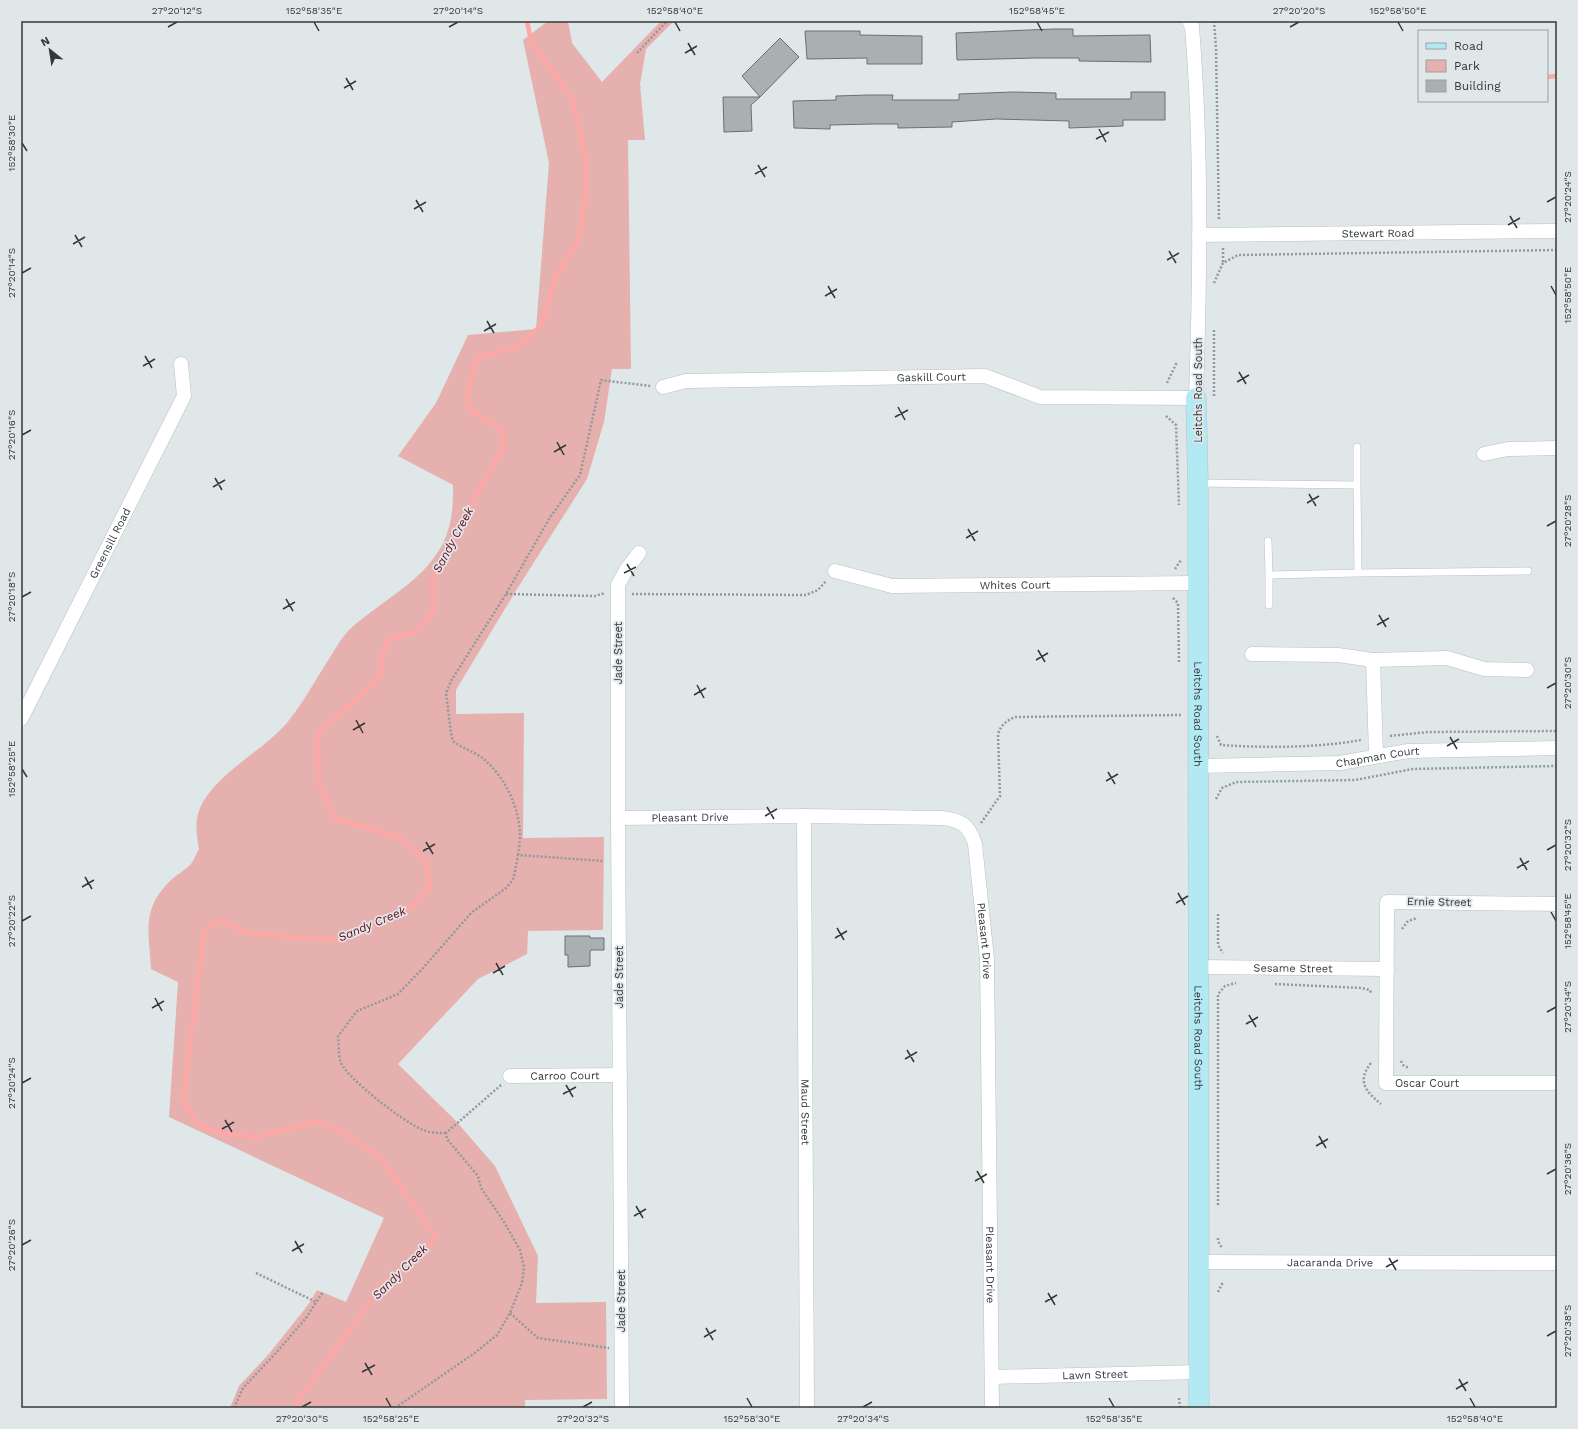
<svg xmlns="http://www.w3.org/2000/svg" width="1578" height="1429" font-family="'Work Sans',sans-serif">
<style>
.green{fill:#e6b0af}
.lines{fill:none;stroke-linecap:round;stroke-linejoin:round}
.stream{stroke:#fda7a6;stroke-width:4.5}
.building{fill:#a9b0b2;stroke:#697072}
.lane-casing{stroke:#b8c0c2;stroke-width:8}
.street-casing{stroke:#b8c0c2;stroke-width:15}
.secondary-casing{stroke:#b8c0c2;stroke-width:21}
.path{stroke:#93999a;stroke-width:2.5;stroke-dasharray:2 2;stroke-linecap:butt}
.lane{stroke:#fff;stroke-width:7}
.street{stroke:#fff;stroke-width:14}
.secondary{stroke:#b3e9f3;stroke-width:20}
.ticks{fill:none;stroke:#353839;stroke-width:1.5}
.labels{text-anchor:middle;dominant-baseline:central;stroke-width:3.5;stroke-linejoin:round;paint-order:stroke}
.street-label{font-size:11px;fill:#353839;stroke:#dfe7e9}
.water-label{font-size:12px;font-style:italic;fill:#6c0519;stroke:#dfe7e9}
.neatline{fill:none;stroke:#353839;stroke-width:1.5}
.ticks-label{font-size:10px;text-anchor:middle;fill:#353839}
</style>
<rect width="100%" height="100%" fill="#dfe7e9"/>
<path class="green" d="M548,21H568L572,43L602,82L661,21H674L646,49L640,84L645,140H628L631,369H612L604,422L587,479L517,589L456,690V714L524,713L523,838L604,837L603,930L528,931L527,954L478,979L398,1064L455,1120L495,1166L538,1256L536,1303L606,1302L607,1399L525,1400V1408H230L239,1386L268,1355L308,1305L317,1290L346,1302L384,1218L169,1117L178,982L151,969C149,931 141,909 171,880C176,875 184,871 190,865C194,861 196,854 199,849C196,833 194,817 203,802C222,770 261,752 286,724C303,704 315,680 329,659C335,649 342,637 350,629C384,598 437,575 449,527C453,513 453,499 453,485L398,456L436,403L468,335L536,329L549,163L523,40Z"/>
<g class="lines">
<path class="stream" d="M1547,77L1557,76
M299,1408L296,1403L378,1291L436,1237L380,1157L346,1134L318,1121L257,1137L226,1134L199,1126L183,1100L204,931L218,920L251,934L338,940L412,907L430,886L426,862L401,838L335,818L319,785L318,734L378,679L387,640L417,631L433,613L432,580L457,530L503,447V430L470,410L467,396L477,358L521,345L543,323L555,278L578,242L586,193V160L573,100L531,41L527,21"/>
</g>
<path class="building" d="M1054,29H1073V36L1150,35L1151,62L1079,61V58H1036L957,60L956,33Z
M805,31H860V35L922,36V64H867V58L807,59Z
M780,38L799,57L760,97L742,76Z
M1013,92L1056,93V99H1131V92H1165V120H1123V126L1069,128V121L996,119L952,122V127L898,128V124H873L830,125V129L794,128L793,101L836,100V96L869,95H893L892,100H959V94Z
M723,97H760L751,105L752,131L724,132Z
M565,936H590V938H604V950H591L590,952V966L568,967V955H565Z"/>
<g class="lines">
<g class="lane-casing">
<path id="lane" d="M1198,483L1357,485V447
M1268,541L1269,575L1358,573L1357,485
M1358,573L1528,571
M1269,575V605"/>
</g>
<g class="street-casing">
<g id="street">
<path id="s1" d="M1199,235L1557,231"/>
<path id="s2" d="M663,387L686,381L985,376L1040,397L1196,398C1200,275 1202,151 1192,27L1189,21"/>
<path d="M1484,454L1508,449L1557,448"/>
<path id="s3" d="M835,571L892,586L1198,583"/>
<path d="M1252,654L1338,655L1373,660L1447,658L1484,669L1527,670"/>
<path d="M1373,660L1376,755"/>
<path id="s4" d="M21,719L184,396L181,364"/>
<path id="s5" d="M1198,766L1340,763L1408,751L1557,748"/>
<path id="s6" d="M804,816L807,1408"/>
<path id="s7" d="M618,818L804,816L942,818C961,820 969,825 975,844L987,959L992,1408"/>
<path id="s8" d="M1557,904L1387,902L1386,1083H1557"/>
<path id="s9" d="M1199,967L1387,969"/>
<path id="s10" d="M510,1076L620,1075"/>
<path id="s11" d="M1199,1262L1557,1263"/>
<path id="s12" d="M992,1377L1199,1372"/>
<path d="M622,1408L618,818V585L626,570L639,553"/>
</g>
</g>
<g class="secondary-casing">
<g id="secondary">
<path id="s13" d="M1196,398L1198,483L1199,1408"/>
</g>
</g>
<path class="path" d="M1214,21L1216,49L1219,221
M637,53L667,21
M1223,248V263
M1214,283L1223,263L1238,255L1557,250
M1214,330V397
M1167,383L1177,362
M1166,416L1176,425L1179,505
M1175,569L1181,560
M506,594L595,596L605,593
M632,594L806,595L818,590L826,581
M1173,598L1178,603L1179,664
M1217,736L1221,745C1267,748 1315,748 1361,740
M1390,736L1428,732L1557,731
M1216,799L1222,788L1236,782L1355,780L1413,769L1557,766
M981,823L1000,796L998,734C1001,725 1006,721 1015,717L1181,715
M518,855C519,848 520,841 520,834C519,807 505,778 485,760C476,752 463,749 453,741L451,733L446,693L451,681L506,594L549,519L580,475L601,380L650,386
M1218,914V945L1223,953
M1402,929L1408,921L1417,918
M1275,984L1362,988L1370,990L1371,993
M1401,1061L1403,1065L1409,1068
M1371,1063C1357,1081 1365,1091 1381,1104
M446,1133C436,1133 428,1133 419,1128C403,1121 348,1079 341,1063C338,1056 339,1044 338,1036L357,1011L398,994L423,968L472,912L505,889L512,881L514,877L518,855L604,861
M1218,1205V994L1225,986L1236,983
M1218,1238V1241L1222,1248
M256,1273L316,1302
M1218,1292L1223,1282
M510,1313L538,1338L609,1348
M1179,1398L1180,1408
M234,1408L243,1388L276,1353L306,1318L323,1292
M395,1408L476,1352L497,1335L510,1313L522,1283L524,1267L520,1250L504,1222L481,1188L478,1176L447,1139L446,1133L501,1085"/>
<use href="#lane" class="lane"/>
<use href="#street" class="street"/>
<use href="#secondary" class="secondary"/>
</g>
<path class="ticks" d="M314,22L319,31M675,22L680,31M1037,22L1042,31M1398,22L1403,31M168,27L177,22M449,27L458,22M1290,27L1299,22M688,43L695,55M685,53L697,46M346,78L353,90M344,88L356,81M1099,129L1106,142M1096,139L1109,132M22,143L27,151M758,165L765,177M755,174L767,167M416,200L423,212M1547,202L1556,197M414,209L426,202M1510,216L1517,228M1508,225L1520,218M75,235L82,247M73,244L85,237M1169,251L1176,263M1167,260L1179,253M22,273L31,268M828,286L835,298M1551,286L1556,295M825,296L837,289M487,321L494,333M484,331L496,324M145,356L152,368M143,366L155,359M1239,372L1246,384M1237,382L1249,375M898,407L905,420M895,417L908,410M22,435L31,430M557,442L564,455M554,452L566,445M215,478L222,490M213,487L225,480M1309,494L1316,506M1307,503L1319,496M1547,526L1556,521M968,529L975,541M966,538L978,531M627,564L634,576M624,573L636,567M22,597L31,592M286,599L293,611M283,609L295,602M1379,615L1386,627M1377,625L1389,618M1038,650L1045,662M1036,660L1048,653M697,685L704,698M1547,688L1556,683M694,695L706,688M356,720L363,733M353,730L365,723M1450,737L1457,749M1447,746L1459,739M22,769L27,777M1108,772L1115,784M1106,781L1118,774M767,807L774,819M765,816L777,809M426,842L433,854M1547,850L1556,845M423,851L435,844M1520,858L1527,870M1517,868L1529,861M85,877L92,889M82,887L94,880M1178,893L1185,905M1176,903L1188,896M1551,912L1556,921M22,921L31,916M837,928L844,940M835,938L847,931M496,963L503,975M493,973L505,966M155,998L162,1011M152,1008L164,1001M1547,1012L1556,1007M1249,1015L1256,1027M1246,1024L1258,1017M907,1050L914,1062M905,1059L917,1052M22,1083L31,1078M566,1085L573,1097M563,1094L576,1087M225,1120L232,1132M222,1129L234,1122M1319,1136L1326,1148M1316,1146L1328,1139M977,1171L984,1183M1547,1174L1556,1169M975,1181L987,1174M636,1206L643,1218M634,1216L646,1209M295,1241L302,1253M22,1245L31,1240M292,1251L304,1244M1389,1258L1396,1270M1386,1267L1398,1260M1048,1293L1055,1305M1045,1302L1057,1295M706,1328L713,1340M1547,1336L1556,1331M704,1337L716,1330M365,1363L372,1375M362,1372L375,1365M1459,1379L1466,1391M1456,1389L1468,1382M386,1398L391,1407M747,1398L752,1407M1109,1398L1114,1407M1470,1398L1475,1407M302,1407L311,1402M583,1407L592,1402M863,1407L872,1402"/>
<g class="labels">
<g class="street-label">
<text stroke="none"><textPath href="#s1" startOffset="179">Stewart Road</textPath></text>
<text stroke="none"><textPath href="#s2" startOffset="269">Gaskill Court</textPath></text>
<text transform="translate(1198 390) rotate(-90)">Leitchs Road South</text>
<text stroke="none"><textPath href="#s4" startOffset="197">Greensill Road</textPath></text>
<text stroke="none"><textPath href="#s3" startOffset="182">Whites Court</textPath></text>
<text transform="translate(618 653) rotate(-90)">Jade Street</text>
<text stroke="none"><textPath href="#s13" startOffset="316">Leitchs Road South</textPath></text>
<text stroke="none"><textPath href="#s5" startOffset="180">Chapman Court</textPath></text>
<text stroke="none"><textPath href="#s7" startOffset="72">Pleasant Drive</textPath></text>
<text transform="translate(1439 902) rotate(1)">Ernie Street</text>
<text stroke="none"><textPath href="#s7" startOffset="467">Pleasant Drive</textPath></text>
<text stroke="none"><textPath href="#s9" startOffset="94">Sesame Street</textPath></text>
<text transform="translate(619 977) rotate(-90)">Jade Street</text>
<text stroke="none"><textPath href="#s13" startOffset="640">Leitchs Road South</textPath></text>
<text stroke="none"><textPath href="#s10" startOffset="55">Carroo Court</textPath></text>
<text stroke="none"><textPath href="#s8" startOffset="392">Oscar Court</textPath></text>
<text stroke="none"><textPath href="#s6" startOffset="296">Maud Street</textPath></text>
<text stroke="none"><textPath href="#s11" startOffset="131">Jacaranda Drive</textPath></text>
<text stroke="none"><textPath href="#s7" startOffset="791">Pleasant Drive</textPath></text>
<text transform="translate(621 1301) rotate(-90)">Jade Street</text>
<text stroke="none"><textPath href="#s12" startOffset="103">Lawn Street</textPath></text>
</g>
<g class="water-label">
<text transform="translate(453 540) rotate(-62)">Sandy Creek</text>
<text transform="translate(372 924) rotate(-23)">Sandy Creek</text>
<text transform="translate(400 1272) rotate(-45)">Sandy Creek</text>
</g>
</g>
<rect width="1578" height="1429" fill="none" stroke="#dfe7e9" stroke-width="44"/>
<rect x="1418" y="30" width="130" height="72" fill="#dfe7e9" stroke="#9ba1a3"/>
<rect x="1426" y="43" width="20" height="6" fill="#b3e9f3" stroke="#9ba1a3"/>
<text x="1454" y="50" font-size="12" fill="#353839">Road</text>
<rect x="1426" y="60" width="20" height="12" fill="#e6b0af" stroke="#9ba1a3"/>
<text x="1454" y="70" font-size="12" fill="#353839">Park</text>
<rect x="1426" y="80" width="20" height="12" fill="#a9b0b2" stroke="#9ba1a3"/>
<text x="1454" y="90" font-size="12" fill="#353839">Building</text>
<g transform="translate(50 50) rotate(330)" stroke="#dfe7e9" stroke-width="3" paint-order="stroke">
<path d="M0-3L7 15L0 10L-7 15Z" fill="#353839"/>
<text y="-6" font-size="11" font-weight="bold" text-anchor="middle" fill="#353839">N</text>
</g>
<rect x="22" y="22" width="1534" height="1385" class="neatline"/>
<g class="ticks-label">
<text x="177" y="14">27°20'12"S</text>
<text x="314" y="14">152°58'35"E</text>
<text x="458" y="14">27°20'14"S</text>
<text x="675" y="14">152°58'40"E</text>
<text x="1037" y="14">152°58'45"E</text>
<text x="1299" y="14">27°20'20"S</text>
<text x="1398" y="14">152°58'50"E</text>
<text transform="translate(11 143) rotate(-90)" y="4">152°58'30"E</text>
<text transform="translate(1567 197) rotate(-90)" y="4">27°20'24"S</text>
<text transform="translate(11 273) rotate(-90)" y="4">27°20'14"S</text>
<text transform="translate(1567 295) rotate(-90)" y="4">152°58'50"E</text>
<text transform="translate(11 435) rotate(-90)" y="4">27°20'16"S</text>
<text transform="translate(1567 521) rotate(-90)" y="4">27°20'28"S</text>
<text transform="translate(11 597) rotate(-90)" y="4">27°20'18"S</text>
<text transform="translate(1567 683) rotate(-90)" y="4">27°20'30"S</text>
<text transform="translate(11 769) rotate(-90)" y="4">152°58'25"E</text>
<text transform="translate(1567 845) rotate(-90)" y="4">27°20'32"S</text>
<text transform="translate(1567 921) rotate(-90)" y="4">152°58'45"E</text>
<text transform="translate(11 921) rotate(-90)" y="4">27°20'22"S</text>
<text transform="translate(1567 1007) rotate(-90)" y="4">27°20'34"S</text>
<text transform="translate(11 1083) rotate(-90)" y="4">27°20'24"S</text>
<text transform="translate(1567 1169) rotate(-90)" y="4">27°20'36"S</text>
<text transform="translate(11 1245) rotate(-90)" y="4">27°20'26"S</text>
<text transform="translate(1567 1331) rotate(-90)" y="4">27°20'38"S</text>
<text x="302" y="1422">27°20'30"S</text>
<text x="391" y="1422">152°58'25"E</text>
<text x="583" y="1422">27°20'32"S</text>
<text x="752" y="1422">152°58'30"E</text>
<text x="863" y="1422">27°20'34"S</text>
<text x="1114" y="1422">152°58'35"E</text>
<text x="1475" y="1422">152°58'40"E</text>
</g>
</svg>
